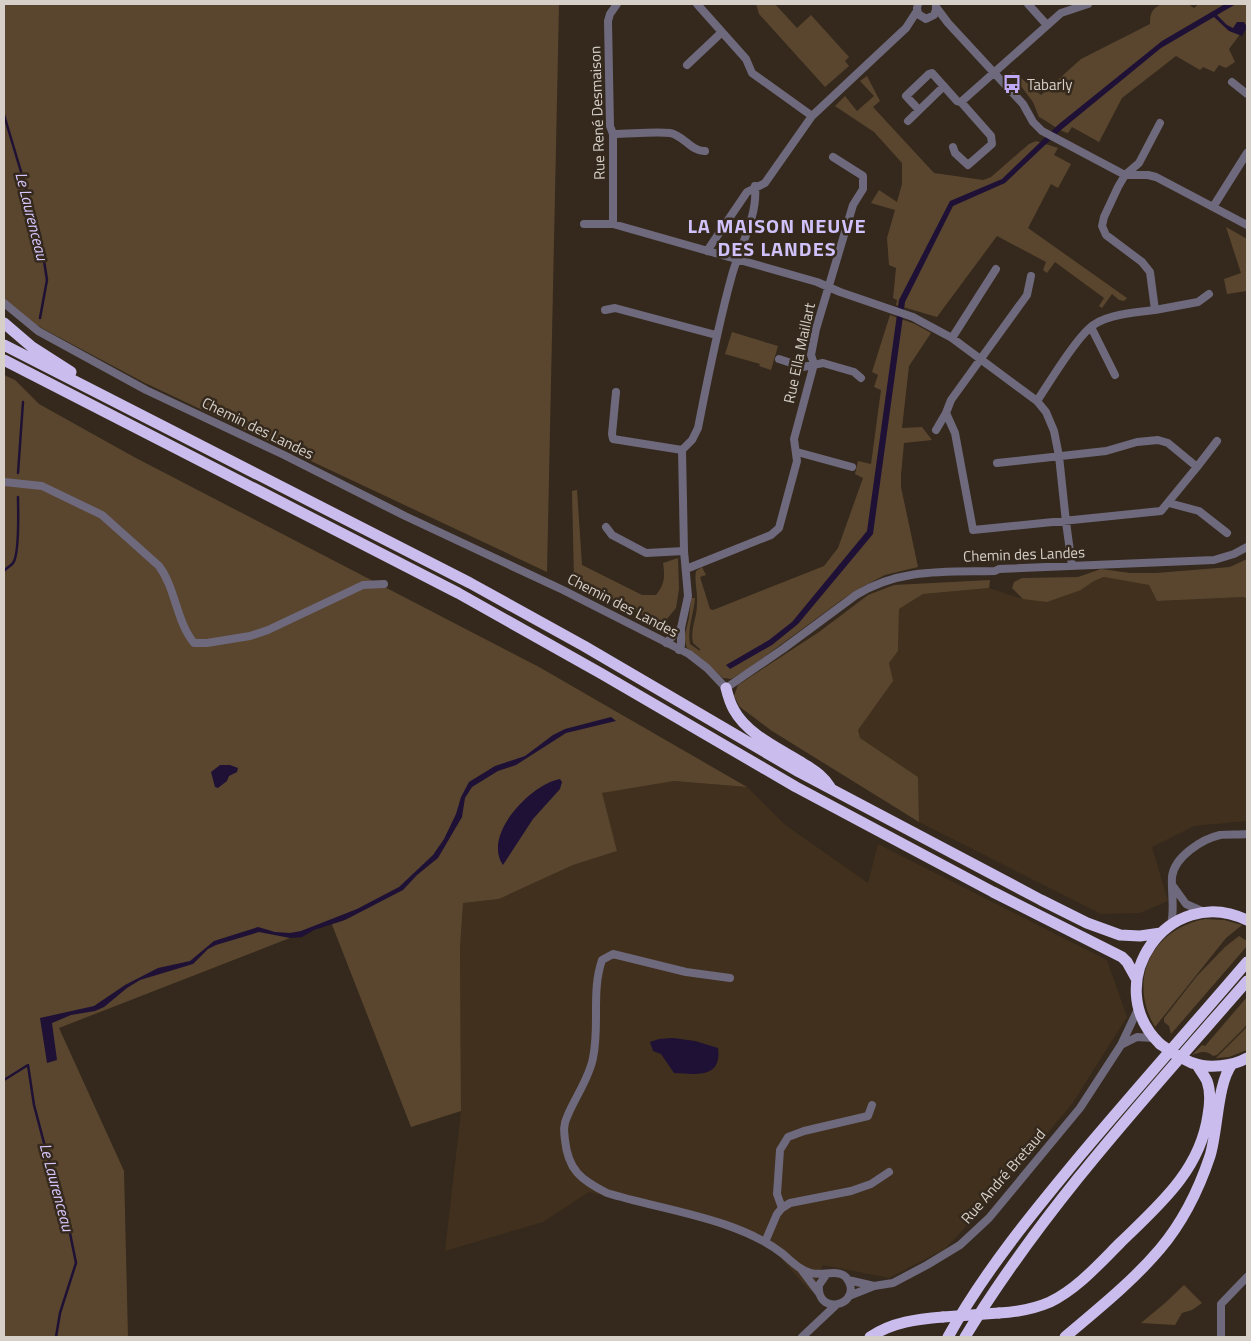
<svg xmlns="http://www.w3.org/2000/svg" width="1251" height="1341" font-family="'Titillium Web',sans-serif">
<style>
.built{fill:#40301d}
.green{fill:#5a462e}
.water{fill:#1e1135}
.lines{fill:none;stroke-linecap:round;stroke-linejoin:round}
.stream{stroke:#1e1135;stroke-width:2.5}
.minor{stroke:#6e697c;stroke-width:8}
.highway{stroke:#cabded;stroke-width:11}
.highway-bridge{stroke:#cabded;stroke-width:11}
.labels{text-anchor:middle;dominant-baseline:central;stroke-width:5;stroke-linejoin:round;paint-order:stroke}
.poi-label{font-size:15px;fill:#d7d0c8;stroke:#34291c;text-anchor:start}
.street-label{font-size:15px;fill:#d7d0c8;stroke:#34291c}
.water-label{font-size:16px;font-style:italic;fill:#d7c7ff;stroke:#34291c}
.district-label{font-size:20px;font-weight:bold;letter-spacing:1px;fill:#d0c1fa;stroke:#34291c}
</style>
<rect width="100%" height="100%" fill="#34291c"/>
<path class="built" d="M1105,577L1149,585L1157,601L1244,597L1247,599V821L1194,826L1152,847L1168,901L1140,913L1101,914L919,822L918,777L859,738L858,730L892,681L889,663L898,651L899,609L923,594L989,588L1023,599L1081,590L1094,581Z
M674,781L747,787L784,824L868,883L878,844L1107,960L1127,1017L1072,1104L1002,1188L945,1249L889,1278L823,1265L811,1292L759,1234L589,1192L543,1222L445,1251L461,1111L460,948L463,903L499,899L573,865L617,851L601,793Z"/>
<path class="green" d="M4,4H559L547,572L145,383L4,308Z
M756,4H775L797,28L811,15L849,57L845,61L849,66L825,87L759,14Z
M1162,4H1188L1194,8L1199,4H1247V25L1229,49L1235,62L1226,68L1219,65L1214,72L1203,67L1200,70L1176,56L1122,98L1099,142L1072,127L1068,133C1061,132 1047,121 1039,117L1033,102L1011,73L1014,72L1041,95L1081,59L1150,24C1150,12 1152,9 1162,4Z
M867,76L880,101L873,107L934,173L983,180L991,177L1029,144L1036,141L1058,148L1054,155L1071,164L1058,188L1051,184L1028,228L1127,298L1124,301L1119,300L1112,294L1102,308L1099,306L1104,298L1055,262L1047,273L1043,270L1046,262L997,236L937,317L896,305L897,300L893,298L896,268L889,265L887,238L895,210L871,203L879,190L897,202L902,184V163L874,132L835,106L845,96L857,111L874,96L860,81Z
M1226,227L1247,239V291L1227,294L1224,279L1241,273Z
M890,315L915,324L931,333L909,366L902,428L922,427L932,440L904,443L901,475V487L918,567L885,575L862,587L843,599L745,671L731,679L723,678L703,660L687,648L684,638L689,618L691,598H695C694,613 687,629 690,644L700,651V649L693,643C690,628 697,619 697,604C698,592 694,583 696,571L702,567L706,575L700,577L710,609L713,610L824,566L838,548L863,478L855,474L858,461L871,464L881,390L874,387L878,375L872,372Z
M732,332L778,346L771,370L759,366L760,364L725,354Z
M4,375L15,380L39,404L134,457L539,667L747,787L674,781L602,793L617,851L573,865L499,899L463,903L460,948L461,1111L411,1127L331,922L59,1028L124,1171L128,1337H4Z
M577,490L582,565L642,595H656C665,584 665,576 663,563L678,558L679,589L676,608L667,619L654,621L574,581L572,491Z
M1247,559V599L1244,597L1157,601L1149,585L1104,577L1094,581L1081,590L1047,602L1023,599L1012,588L1014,582L1022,578L1078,577L1101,569L1130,573H1156L1230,567Z
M990,580L989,588L923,594L899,609L898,651L889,663L893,681L858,730L860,738L918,777L919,822L772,731L740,707L734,696L738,685L819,632L868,595L894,585Z
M1205,919L1224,920L1242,925L1226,938L1210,958L1155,1027C1127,980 1152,929 1205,919Z
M1239,936L1247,941V946L1171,1034L1169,1026L1164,1022V1018L1197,976L1225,947Z
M1247,997V1024L1244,1028L1217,1055L1213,1056C1204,1049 1200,1053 1192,1055L1202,1045L1205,1046Z
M1247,1027V1050L1229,1057L1216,1058Z
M1184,1285L1202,1303L1192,1310L1182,1313L1175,1325L1141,1323L1165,1303Z"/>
<path class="water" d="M1225,4H1236L1217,15L1227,25L1233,28L1237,22H1244L1247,27L1242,36L1229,31L1214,17L1161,48L1061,130L1005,183L953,206L905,302L873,534L798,624L772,645L730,669L726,665L769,640L792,622L867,531L899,300L950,201L1002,179L1059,124L1162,41Z
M611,717L616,721L566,733L516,765L498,771L472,787L465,798L462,817L438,858L417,875L403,890L345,920L314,930L302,937L290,938L259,932L216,945L208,949L193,964L140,980L127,988L104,1007L95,1011L71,1015L52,1023L57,1060L47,1063L40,1018L94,1006L125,985L158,968L190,961L214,941L258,927L275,932L290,933L301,931L357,909L399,887L433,855L444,839L456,814L461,797L469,782L495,766L525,756L553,735L565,729Z
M220,765H230L238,768L237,772L229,776L227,781L218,788L215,787L211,772Z
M560,779L562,782L560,789L533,819L503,865C482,835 531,784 560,779Z
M673,1038L695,1041L718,1048C722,1079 696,1074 674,1073L661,1054L653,1051L650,1042L659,1039Z"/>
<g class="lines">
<path class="stream" d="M4,115L40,235L47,280L40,318
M18,473L23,402
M4,571C6,568 11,566 13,563C20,554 18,510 18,497
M4,1080L28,1065L34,1105L48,1158L66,1213L76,1263L60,1313L56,1337"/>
<path class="minor" d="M697,4L746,59L752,73L812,116
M918,4L917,8L918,14L926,19L934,15L936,10V6
M1028,4L1046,24
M936,7L948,23L1023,104L1033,122L1042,131L1125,175H1148L1156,177L1247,225
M687,65L722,32
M1232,82L1247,94
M919,110L906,96L929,74L932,73L957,101L961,102L1061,13L1088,4
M908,121L944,86
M613,134C629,134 655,131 670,133C683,135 692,152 705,151
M953,147L955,153L968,165L992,144L991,136L961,102
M1213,207L1247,153
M584,224H613L817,282L840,292L913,317L924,323L952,338L1037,401L1046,412L1054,431L1059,456L1066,522L1072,566
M613,224V134L610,126L608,21L610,14L617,4
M707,251L747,192L765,183L812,116L906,28L917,11
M4,303L38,331L146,390L284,455L405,516L563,590L689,654L707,668L726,688L783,649L856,595C900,568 945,572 995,571L999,569L1214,560L1234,554L1247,547
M605,310L615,308L716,335
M1155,310L1198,302L1209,294
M1091,327L1115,375
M952,338L996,269
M779,359L803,367L823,363L854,372L861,378
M616,392L612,434L613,439L682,450
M1037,401C1049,383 1079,333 1095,324C1110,314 1138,312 1155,310L1150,272L1142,262L1106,235L1102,226L1104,217L1118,187L1125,175L1139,163L1160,123
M936,430L946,413
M797,452L852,467
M997,463L1106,451L1137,442L1158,440L1168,443L1197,467L1161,511L973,530L955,433L946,413L951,400L1027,295L1031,276
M1197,467L1217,441
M4,482L42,486L102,515L159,566C176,589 176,621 194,643H207L250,636L268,630L363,585L384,584
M1169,503L1199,511L1227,533
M606,527L612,535L646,553L684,551
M686,569L771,535L779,528L797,461L794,439L814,364L811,355L816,329L853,205L863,189V176L833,157
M666,643L681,628
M679,650L681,645V628L688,596L684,551L682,450L692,440L698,428C708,377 718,325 732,275C740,246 758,216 755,186
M1173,886L1186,904L1204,912
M1171,924C1175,908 1171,893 1172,877C1174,857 1202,839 1220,835C1229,834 1238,835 1247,834
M730,978L686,972L613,954L602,960C591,992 600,1025 593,1058C589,1079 575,1097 567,1117C563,1125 564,1132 565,1140C568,1170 581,1180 607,1193C662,1210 737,1218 783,1254C792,1262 800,1270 811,1273C824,1277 842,1266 849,1282C860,1306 816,1316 819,1285L826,1275
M1121,1045L1137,1037L1153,1038
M782,1208L790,1203L851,1191L871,1184L889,1172
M765,1242L777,1214L782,1208L777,1194L780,1150L788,1137L804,1131L868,1116L872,1105
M801,1269L819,1293
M848,1280L874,1286
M849,1296L874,1286L893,1283L927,1265L960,1245L989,1218L1080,1108L1121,1045L1139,1007
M802,1337L836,1305
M1221,1337V1304L1247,1277"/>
<path class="highway" d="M4,323L32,347L71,372
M4,345L470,583L584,646L799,772L1041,900L1087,923L1120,935L1140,936L1161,933
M4,360L458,593L602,674L796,787L993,892L1122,957L1127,962L1137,980
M726,688C728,696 730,703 734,710C747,734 778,748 801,762C813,770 822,774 830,787
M1160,1044C1098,984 1168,882 1247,920
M1193,1063C1209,1069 1233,1066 1247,1058
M999,1313C1017,1312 1034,1309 1050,1302C1077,1289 1099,1264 1120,1243C1158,1206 1200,1171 1208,1115C1210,1104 1211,1092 1207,1081C1204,1075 1200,1070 1197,1065
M870,1337C892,1322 918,1319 943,1317
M948,1337C985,1270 1035,1210 1084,1151C1138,1087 1193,1025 1247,962
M965,1337C1044,1207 1148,1095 1247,981
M1065,1337C1098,1309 1132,1282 1160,1249C1182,1223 1199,1189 1210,1156C1218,1130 1217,1084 1232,1064"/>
<path class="highway-bridge" d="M1160,1044L1176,1055L1192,1063
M943,1317L999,1313"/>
</g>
<defs>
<g id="bus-bare" transform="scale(1.5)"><path d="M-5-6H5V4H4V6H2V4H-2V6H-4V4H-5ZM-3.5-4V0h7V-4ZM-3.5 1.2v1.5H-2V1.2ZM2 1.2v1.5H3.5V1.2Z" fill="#bfa9f4" stroke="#34291c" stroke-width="2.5" paint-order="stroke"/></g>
</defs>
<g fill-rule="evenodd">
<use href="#bus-bare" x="1012" y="84"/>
</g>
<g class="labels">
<g class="poi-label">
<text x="1027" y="84">Tabarly</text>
</g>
<g class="street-label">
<text transform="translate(597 113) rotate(-92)">Rue René Desmaison</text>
<text transform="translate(799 353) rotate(-78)">Rue Ella Maillart</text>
<text transform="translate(258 428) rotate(26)">Chemin des Landes</text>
<text transform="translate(1024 554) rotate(-2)">Chemin des Landes</text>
<text transform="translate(623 605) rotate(27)">Chemin des Landes</text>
<text transform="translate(1003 1176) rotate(-49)">Rue André Bretaud</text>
</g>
<g class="water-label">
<text transform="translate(32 216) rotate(76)">Le Laurenceau</text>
<text transform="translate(57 1187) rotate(75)">Le Laurenceau</text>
</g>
<g class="district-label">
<text x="777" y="225">LA MAISON NEUVE<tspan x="777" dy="23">DES LANDES</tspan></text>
</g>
</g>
<rect width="1251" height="1341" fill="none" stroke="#d7d0c8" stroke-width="10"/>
</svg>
